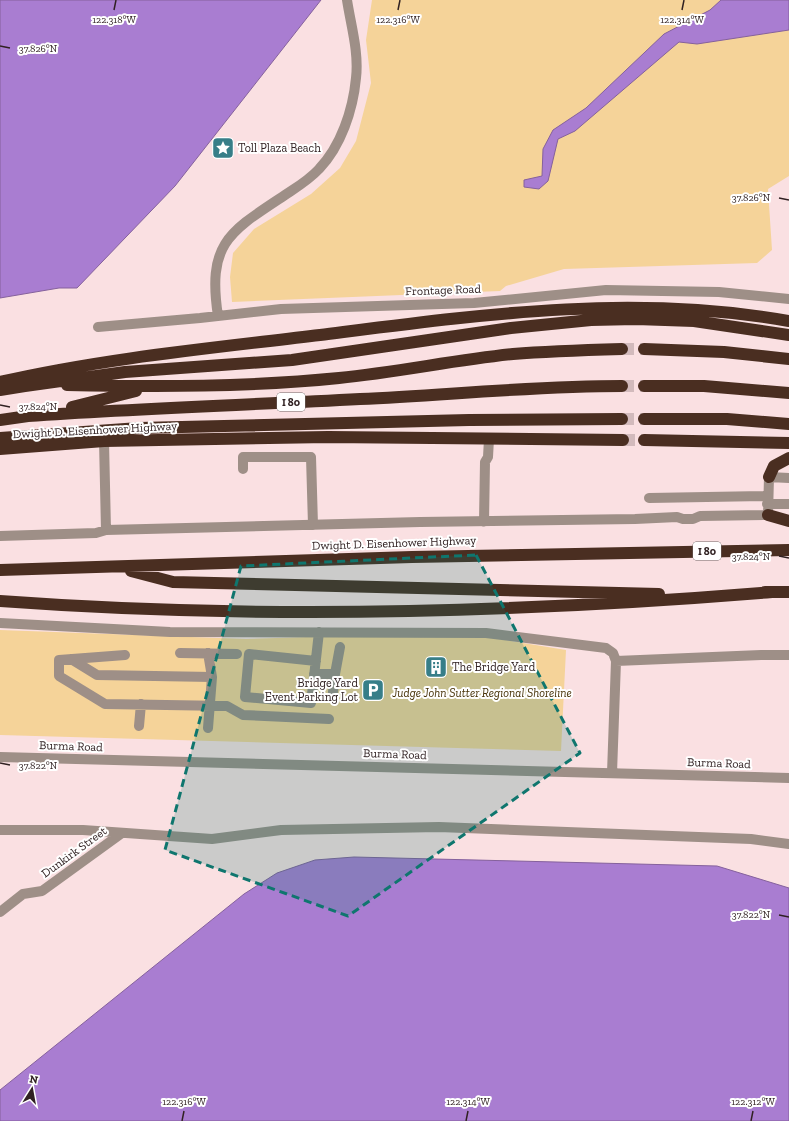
<svg xmlns="http://www.w3.org/2000/svg" width="789" height="1121" font-family="'Zilla Slab',serif">
<style>
.green{fill:#f5d399}
.water{fill:#a97dd1;stroke:#85619c}
.lines{fill:none;stroke-linecap:round;stroke-linejoin:round}
.highway-tunnel{stroke:#d2babc;stroke-width:12;stroke-dasharray:12 6;stroke-linecap:butt}
.minor{stroke:#9e8f87;stroke-width:10}
.highway{stroke:#4a2e21;stroke-width:12}
.marked{fill:#0f766e;fill-opacity:0.2;stroke:#0f766e;stroke-width:3;stroke-dasharray:8 5;stroke-linejoin:round}
.ticks{fill:none;stroke:#302122;stroke-width:1.5}
.labels{text-anchor:middle;dominant-baseline:central;stroke-width:4;stroke-linejoin:round;paint-order:stroke}
.shield{fill:#fff;stroke:#6e6464;stroke-width:1}
.shield-label{font-size:11px;font-weight:bold;fill:#302122}
.poi-label{font-size:12px;fill:#302122;stroke:#fff;text-anchor:start}
.street-label{font-size:12px;fill:#302122;stroke:#fff}
.park-label{font-size:12px;font-style:italic;fill:#453005;stroke:#fff}
.ticks-label{font-size:10px;text-anchor:middle;fill:#302122;stroke:#fff;stroke-width:4;stroke-linejoin:round;paint-order:stroke}
</style>
<rect width="100%" height="100%" fill="#fae0e2"/>
<path class="green" d="M372,0H738L789,12V176L768,189L772,250L757,263L564,269L506,286L500,291L232,302L230,277L233,253L254,229L311,194L340,168L356,141L371,83L366,40Z
M0,630L246,639L337,636L487,637L566,650L561,751L0,735Z"/>
<path class="water" d="M0,0H321L175,186L77,288H59L0,298Z
M721,0H789V30L697,44L679,42L575,131L558,139L548,181L539,189L524,187V180L542,176L543,149L553,130L586,108L664,34L710,10Z
M354,857L717,866L789,888V1121H0V1090L244,894L277,873L315,860Z"/>
<g class="lines">
<path class="highway-tunnel" d="M622,349H644
M622,386H644
M622,419H644
M623,440H644"/>
<path class="minor" d="M218,316C207,243 229,232 285,195C297,187 309,180 319,169C341,146 353,110 356,78C359,52 351,26 347,0
M98,327L200,318L281,309L474,303L606,290L719,292L789,299
M104,441L106,530
M243,469V457H311L313,525
M649,498L768,496
M767,504H789
M484,522L485,462L488,457L489,439
M0,536L96,533L106,530L420,522L635,519L677,517L683,519H693L700,516L768,515L769,477L789,478
M0,623L170,632L486,633L606,648L613,653L616,661L612,773
M180,653L237,654
M208,653L212,677
M125,655L59,660V676L105,704L227,706L243,715L329,719
M71,659L97,675L212,677L208,728
M316,661L249,654L245,697L311,703L319,632
M616,661L761,655H789
M314,674H335L340,647
M333,692L335,674
M139,726L141,704
M0,757L789,778
M0,830H83L212,839L281,830L439,827L751,839L789,844
M0,912L23,894L42,891L122,833"/>
<path class="highway" d="M644,349L724,352L789,359
M0,382C105,358 213,348 320,335C478,315 631,293 789,321
M67,385C158,387 249,387 339,378C398,372 455,360 513,354C550,351 586,350 622,349
M25,386L125,372L292,360L511,328L591,320L636,319L694,321L789,335
M644,386H704L789,393
M0,390L31,385
M72,407L136,391
M28,416C139,408 249,405 360,399C448,395 534,386 622,386
M644,419H727L789,424
M0,420L35,415
M0,438L139,428L469,420L622,419
M644,440L789,443
M0,449L104,441L328,437L623,440
M769,477L774,466L789,458
M768,515L789,521
M0,570L412,557L789,550
M131,571L173,582L659,594
M765,592H789
M0,601C257,620 516,613 772,592"/>
</g>
<path class="marked" d="M476,555L580,753L348,916L165,850L241,566Z"/>
<path class="ticks" d="M114,10L116,0M398,10L400,0M682,10L684,0M0,46L10,48M779,198L789,200M0,405L10,407M779,556L789,558M0,763L10,765M779,915L789,917M182,1121L184,1111M466,1121L468,1111M751,1121L753,1111"/>
<defs>
<g id="sight-square" transform="scale(1.15)"><rect x="-9" y="-9" width="18" height="18" rx="4" fill="#377e88" stroke="#fff"/><path d="M0-6L1.8-2.2L6-1.7L2.9 1.2L3.7 5.4L0 3.3L-3.7 5.4L-2.9 1.2L-6-1.7L-1.8-2.2Z" fill="#fff"/></g>
<g id="building-square" transform="scale(1.15)"><rect x="-9" y="-9" width="18" height="18" rx="4" fill="#377e88" stroke="#fff"/><path d="M-4-6H4V6H1V3H-1V6H-4ZM-2.5-4.3h1.7v1.8h-1.7ZM.8-4.3h1.7v1.8H.8ZM-2.5-1h1.7V.8h-1.7ZM.8-1h1.7V.8H.8Z" fill="#fff"/></g>
<g id="parking-square" transform="scale(1.15)"><rect x="-9" y="-9" width="18" height="18" rx="4" fill="#377e88" stroke="#fff"/><path d="M-3.5-5.5H1a3.5 3.5 0 0 1 0 7H-1V5.5H-3.5ZM-1-3.4V-.6H.8a1.4 1.4 0 0 0 0-2.8Z" fill="#fff"/></g>
</defs>
<g fill-rule="evenodd">
<use href="#sight-square" x="223" y="148"/>
<use href="#building-square" x="436" y="667"/>
<use href="#parking-square" x="373" y="690"/>
</g>
<g class="labels">
<g class="shield">
<rect x="277" y="393" width="28" height="18" rx="3"/>
<rect x="693" y="542" width="28" height="18" rx="3"/>
</g>
<g class="shield-label">
<text x="291" y="402">I 80</text>
<text x="707" y="551">I 80</text>
</g>
<g class="poi-label">
<text x="238" y="148">Toll Plaza Beach</text>
<text x="452" y="667">The Bridge Yard</text>
<text x="358" y="683" text-anchor="end">Bridge Yard<tspan x="358" dy="14">Event Parking Lot</tspan></text>
</g>
<g class="street-label">
<text transform="translate(443 290) rotate(-2)">Frontage Road</text>
<text transform="translate(95 430) rotate(-3)">Dwight D. Eisenhower Highway</text>
<text transform="translate(394 543) rotate(-2)">Dwight D. Eisenhower Highway</text>
<text transform="translate(71 746) rotate(2)">Burma Road</text>
<text transform="translate(395 754) rotate(2)">Burma Road</text>
<text transform="translate(719 763) rotate(2)">Burma Road</text>
<text transform="translate(74 852) rotate(-36)">Dunkirk Street</text>
</g>
<g class="park-label">
<text x="482" y="693">Judge John Sutter Regional Shoreline</text>
</g>
</g>
<g class="ticks-label">
<text x="114" y="23">122.318°W</text>
<text x="398" y="23">122.316°W</text>
<text x="682" y="23">122.314°W</text>
<text x="38" y="52">37.826°N</text>
<text x="751" y="201">37.826°N</text>
<text x="38" y="410">37.824°N</text>
<text x="751" y="560">37.824°N</text>
<text x="38" y="769">37.822°N</text>
<text x="751" y="918">37.822°N</text>
<text x="184" y="1105">122.316°W</text>
<text x="468" y="1105">122.314°W</text>
<text x="753" y="1105">122.312°W</text>
</g>
<g transform="translate(32 1089) rotate(11)" stroke="#ffffff" stroke-width="3" paint-order="stroke">
<path d="M0-3L7 15L0 10L-7 15Z" fill="#302122"/>
<text y="-6" font-size="11" font-weight="bold" text-anchor="middle" fill="#302122">N</text>
</g>
</svg>
